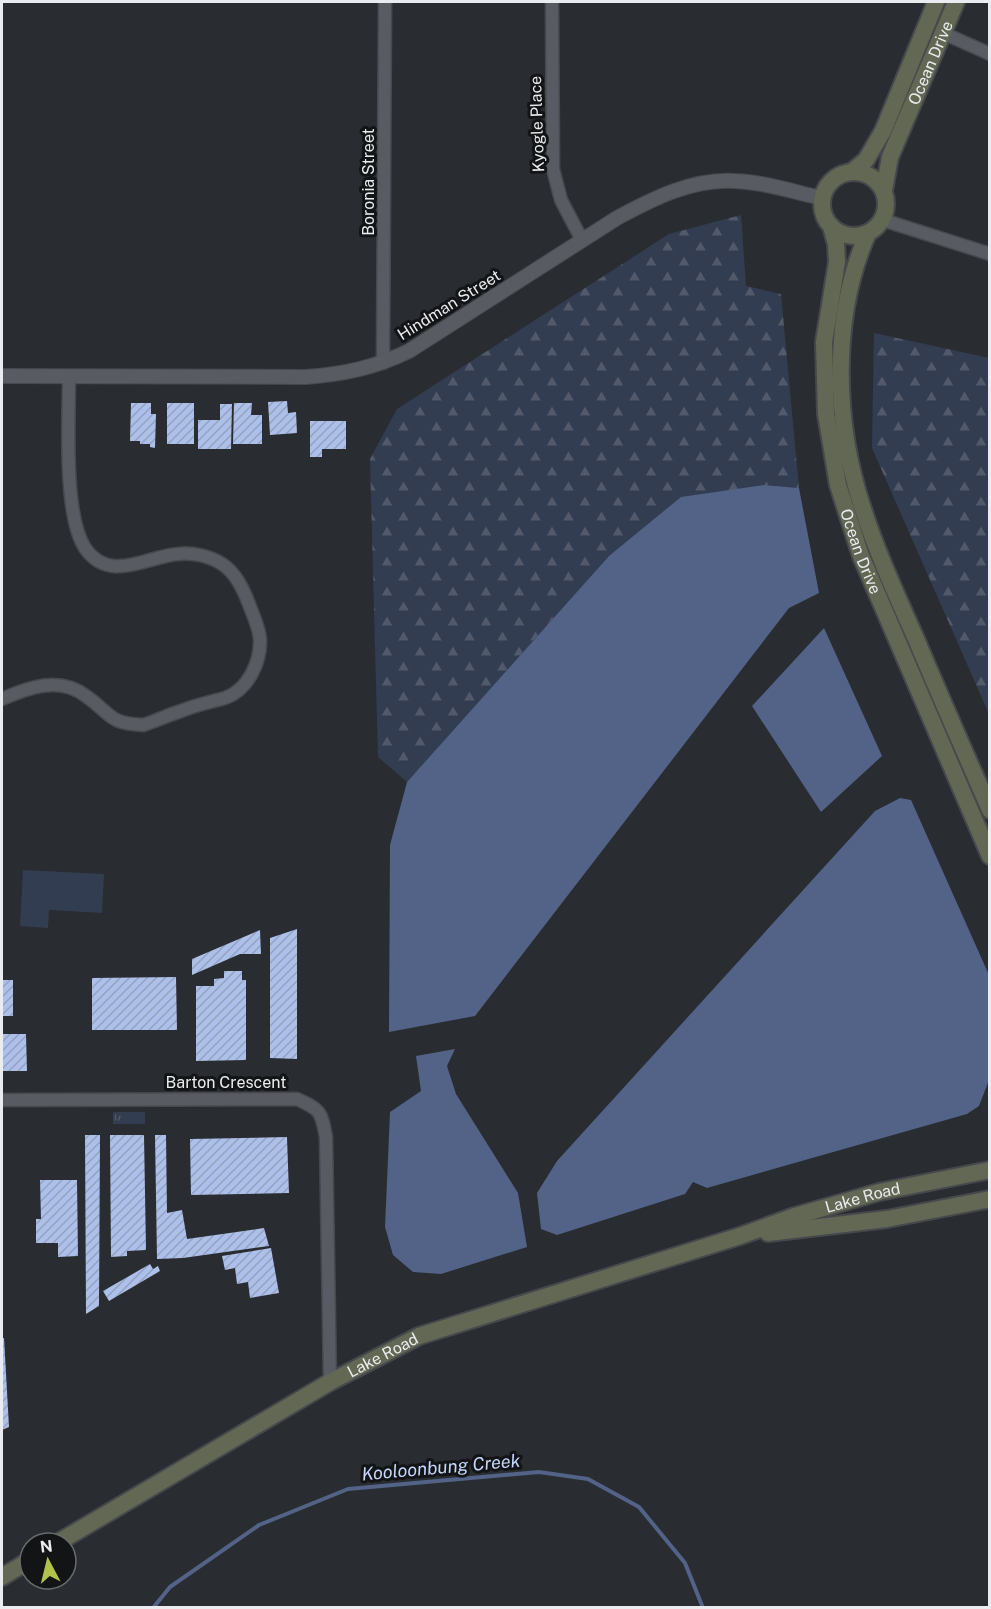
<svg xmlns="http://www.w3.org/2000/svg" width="991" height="1609" font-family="'Public Sans',sans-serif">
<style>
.grass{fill:url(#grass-tufts)}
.forest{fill:url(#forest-firs)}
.garden{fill:#333d51}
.water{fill:#526387}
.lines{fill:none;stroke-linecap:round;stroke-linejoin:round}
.stream{stroke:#526387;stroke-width:4}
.building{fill:url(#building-hatch)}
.minor-casing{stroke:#46484c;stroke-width:15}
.tertiary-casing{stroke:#46484c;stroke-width:16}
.secondary-casing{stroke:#46484c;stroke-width:20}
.minor{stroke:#585b61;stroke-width:12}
.tertiary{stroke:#585b61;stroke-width:14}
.secondary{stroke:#636854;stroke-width:16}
.labels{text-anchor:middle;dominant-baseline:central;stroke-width:6;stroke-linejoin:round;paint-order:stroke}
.street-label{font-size:16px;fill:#eaecef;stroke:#131416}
.water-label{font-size:18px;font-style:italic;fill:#c5d7fc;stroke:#131416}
</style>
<defs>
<pattern id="grass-tufts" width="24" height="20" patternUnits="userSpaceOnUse" patternTransform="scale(1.5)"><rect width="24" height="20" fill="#333d51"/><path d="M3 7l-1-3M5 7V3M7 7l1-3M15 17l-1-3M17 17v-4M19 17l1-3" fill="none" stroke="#51596a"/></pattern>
<pattern id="forest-firs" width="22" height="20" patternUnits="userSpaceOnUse" patternTransform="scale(1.5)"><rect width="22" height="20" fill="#333d51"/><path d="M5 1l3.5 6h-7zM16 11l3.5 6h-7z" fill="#51596a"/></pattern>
<pattern id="building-hatch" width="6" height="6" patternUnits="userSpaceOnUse" patternTransform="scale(1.5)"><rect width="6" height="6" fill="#adc0e9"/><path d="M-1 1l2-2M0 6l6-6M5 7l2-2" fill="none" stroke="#93a2c1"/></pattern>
</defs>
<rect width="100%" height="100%" fill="#292c31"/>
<path class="grass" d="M113,1112H145V1124H113Z"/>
<path class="forest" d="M741,215L746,286L781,294L799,488L764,485L609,556L407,782L378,757L370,459L397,409L669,234Z
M874,333L989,358V714L872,448Z"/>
<path class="garden" d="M23,870L104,874L102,913L49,910L48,928L20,926Z"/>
<path class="water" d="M764,485L799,488L819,593L789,608L475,1016L389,1032L390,845L407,782L609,556L681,497Z
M824,628L882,756L821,812L752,706Z
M900,798L911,800L989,975V1080L979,1106L967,1114L707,1188L693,1182L685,1194L557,1235L541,1229L537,1193L557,1161L875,811Z
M455,1049L447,1066L456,1094L518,1193L527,1247L441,1274L413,1272L393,1255L385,1227L390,1112L421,1091L416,1056Z"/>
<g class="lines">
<path class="stream" d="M153,1608L170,1587L259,1525L348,1489L539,1472L588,1479L639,1507L685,1563L703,1608"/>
</g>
<path class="building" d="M287,401L288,413L296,412L297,433L270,435L268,402Z
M131,403H151V414H156L155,448L150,447V444H140V441H130Z
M167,403H194V444H167Z
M234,403H252L251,415H262V444H233Z
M220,404H232L231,449H198V420H220Z
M310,421H346V449H322V457H310Z
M297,929V1059L270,1058V938Z
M260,930L261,954H240L192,975V959Z
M224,971H242V980H246V1060L196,1061V986H214V979L224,978Z
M176,977L177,1030H92V978Z
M2,980H13V1016H2Z
M2,1034H26L27,1071H2Z
M85,1135H100L99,1306L86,1314Z
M110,1135H144L146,1250L127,1251V1256L111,1257Z
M155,1135H166L167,1213L182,1210L187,1239L264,1228L269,1246L183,1258L157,1259Z
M287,1137L289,1193L191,1195L190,1139Z
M40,1180H77L78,1256L58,1257V1243H36V1219H41Z
M271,1248L279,1293L250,1298L248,1282L237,1284L235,1268L225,1270L222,1256Z
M150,1264L153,1269L158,1266L160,1271L109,1301L103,1291Z
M2,1338H4L9,1427L2,1430Z"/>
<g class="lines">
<g class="minor-casing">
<path id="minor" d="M552,2L553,169L561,200L582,240
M943,33L990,54
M883,220L990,254
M383,363L385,2
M2,699C29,687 60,676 86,696C112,714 107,723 143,725C156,721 168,715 181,711C195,705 210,702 225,698C248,690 261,662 260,639C259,627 253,615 249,604C243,589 236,573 222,564C210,556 192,552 178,554C147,556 110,584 85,548C63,514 69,419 69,377
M2,1100L297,1099C321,1110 321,1111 326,1137L330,1382"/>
</g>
<g class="tertiary-casing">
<path id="tertiary" d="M2,376L306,377C344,374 374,368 409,351L617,218C652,199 693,178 735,181C764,182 794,192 822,198"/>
</g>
<g class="secondary-casing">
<g id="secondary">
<path d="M853,171L866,160L883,131L936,2"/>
<circle cx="854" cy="204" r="32"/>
<path id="s1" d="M884,190L890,157L956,2"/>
<path id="s2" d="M831,226L836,244L837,262L824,342L826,414L838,485L861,556L990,856"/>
<path d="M868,233C831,316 834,423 863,509C877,553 897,596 916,639C940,696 965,753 990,810"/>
<path d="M768,1233L887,1219L990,1199"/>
<path id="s3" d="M57,1543L330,1382L419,1336L740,1236L795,1216L879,1192L990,1170"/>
<path d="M2,1577L30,1560"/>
</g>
</g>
<use href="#minor" class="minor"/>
<use href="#tertiary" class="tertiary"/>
<use href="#secondary" class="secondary"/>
</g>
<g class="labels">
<g class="street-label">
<text stroke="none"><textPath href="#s1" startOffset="136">Ocean Drive</textPath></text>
<text transform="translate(537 124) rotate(-92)">Kyogle Place</text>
<text transform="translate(368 182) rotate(-90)">Boronia Street</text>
<text transform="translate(449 305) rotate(-32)">Hindman Street</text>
<text stroke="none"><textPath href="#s2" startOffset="332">Ocean Drive</textPath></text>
<text x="226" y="1082">Barton Crescent</text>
<text stroke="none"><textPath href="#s3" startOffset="882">Lake Road</textPath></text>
<text stroke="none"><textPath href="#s3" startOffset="376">Lake Road</textPath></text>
</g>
<g class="water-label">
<text transform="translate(441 1467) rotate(-5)">Kooloonbung Creek</text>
</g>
</g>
<rect width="991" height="1609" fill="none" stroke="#eaecef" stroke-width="6"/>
<g transform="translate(48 1561) rotate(353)"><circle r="28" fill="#131416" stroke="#696a6d" stroke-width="1.5"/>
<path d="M0-4.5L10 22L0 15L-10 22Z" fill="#b2c24b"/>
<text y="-9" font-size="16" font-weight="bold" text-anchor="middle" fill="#eaecef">N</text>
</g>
</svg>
